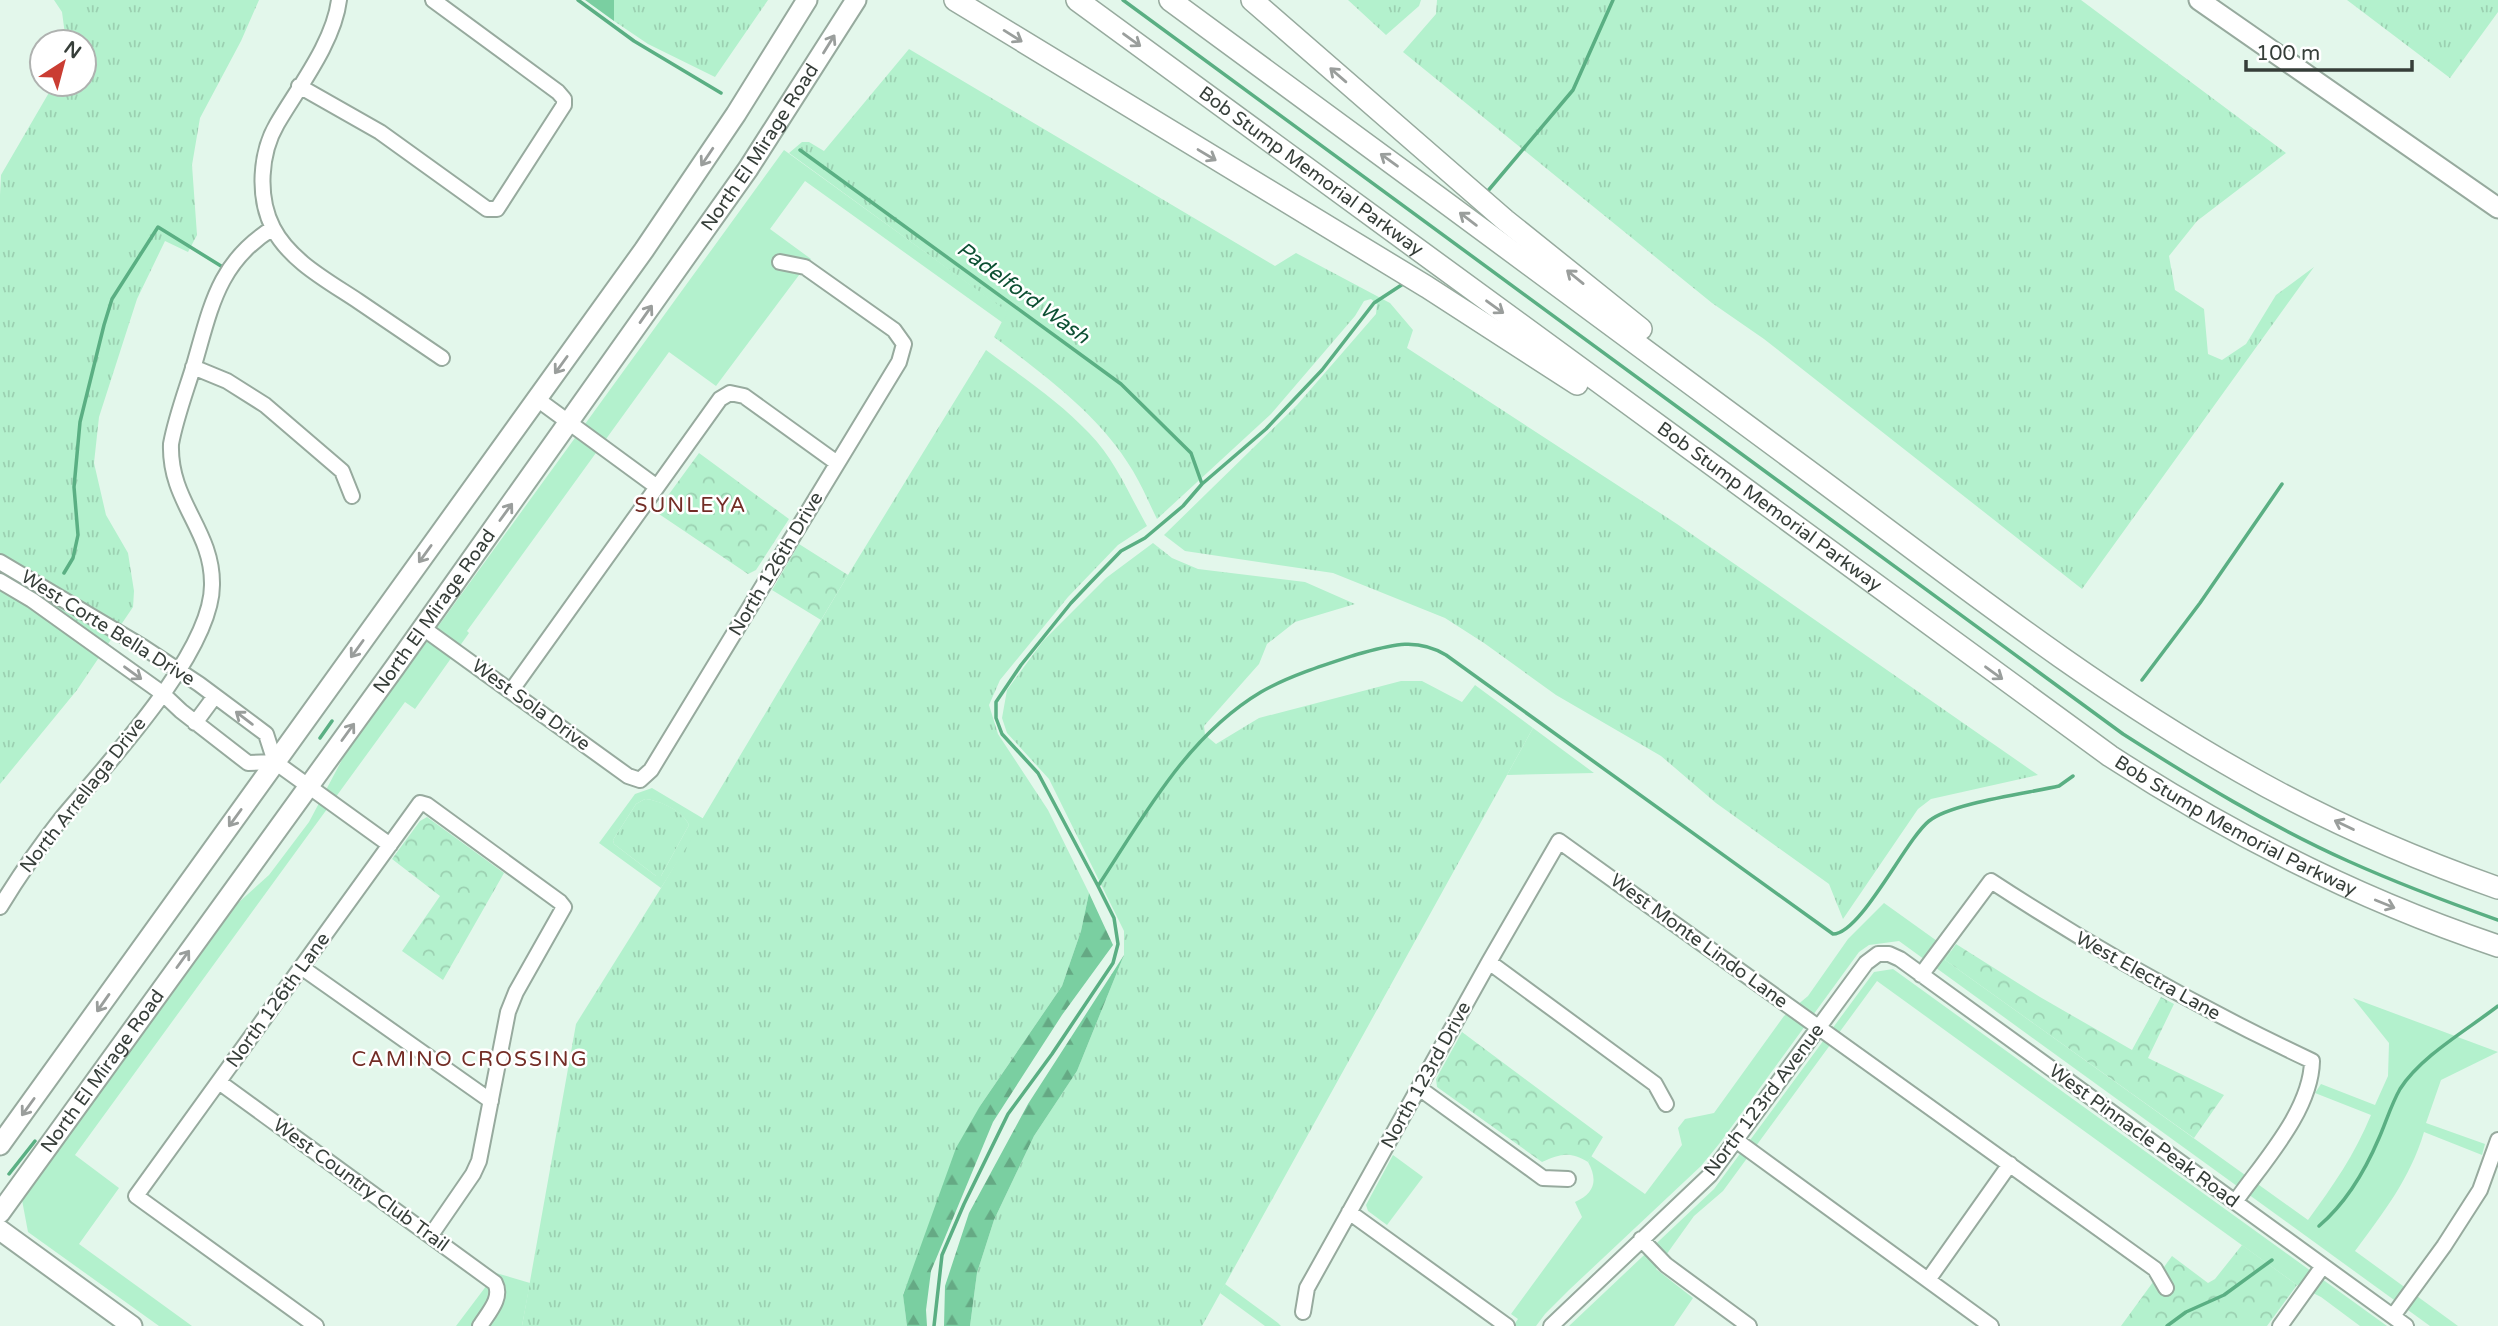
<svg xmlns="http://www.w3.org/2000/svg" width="2498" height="1326" font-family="'Varela Round',sans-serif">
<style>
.grass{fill:url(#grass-tufts)}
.forest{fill:url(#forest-firs)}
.park{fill:url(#park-crowns)}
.garden{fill:#b3f1cd;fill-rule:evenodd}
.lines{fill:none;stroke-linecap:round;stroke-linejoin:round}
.stream{stroke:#5aaf83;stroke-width:3.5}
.minor-casing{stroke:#97aa9e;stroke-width:18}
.major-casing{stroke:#97aa9e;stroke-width:23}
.highway-casing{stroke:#97aa9e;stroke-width:24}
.minor{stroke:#fff;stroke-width:14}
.major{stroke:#fff;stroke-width:19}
.highway{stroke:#fff;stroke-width:21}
.oneway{stroke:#9a9e9c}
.labels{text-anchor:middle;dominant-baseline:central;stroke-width:5;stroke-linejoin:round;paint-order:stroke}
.street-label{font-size:19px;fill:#363e39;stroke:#fff}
.water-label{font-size:21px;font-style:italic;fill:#0d5033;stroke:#fff}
.neighbourhood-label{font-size:21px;letter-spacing:2px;fill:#732d26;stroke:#fff}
</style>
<defs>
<pattern id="grass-tufts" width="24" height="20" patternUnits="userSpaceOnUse" patternTransform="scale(1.75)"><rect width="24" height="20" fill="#b3f1cd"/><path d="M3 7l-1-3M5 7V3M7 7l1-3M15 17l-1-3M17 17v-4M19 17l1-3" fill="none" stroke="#9bd0b1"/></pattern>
<pattern id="forest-firs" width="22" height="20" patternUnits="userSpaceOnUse" patternTransform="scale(1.75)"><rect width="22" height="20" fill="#7acfa1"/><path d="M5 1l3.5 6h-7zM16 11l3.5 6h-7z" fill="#65a984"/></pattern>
<pattern id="park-crowns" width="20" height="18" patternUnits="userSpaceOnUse" patternTransform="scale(1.75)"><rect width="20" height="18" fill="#b3f1cd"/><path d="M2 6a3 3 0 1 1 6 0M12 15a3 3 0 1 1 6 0" fill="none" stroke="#9bd0b1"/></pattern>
</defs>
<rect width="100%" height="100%" fill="#e3f7eb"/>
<path class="grass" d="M54,0H259L241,41L200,118L192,165L197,235L188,252L165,241L137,299L99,417L94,463L106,515L128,553L134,591L133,607L77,690L0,784V195L1,175L54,84H84V42H66L62,12Z
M614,0H768L715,77L648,44L614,21Z
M1348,0H1421L1419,6L1386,35Z
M1437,0H2081L2286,153L2197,221L2169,256L2175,290L2204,309L2208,354L2222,360L2246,344L2276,295L2314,267L2082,589L1764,339L1712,303L1403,52L1436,14Z
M2347,0H2498V12L2450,78Z
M909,49L1275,266L1296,253L1390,303L1413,330L1407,348L1677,524L2038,775L1931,799L1918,809L1843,919L1829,884L1716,803L1661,756L1556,695L1484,643L1445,618L1333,573L1185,551L1164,535L1297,405L1376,314L1377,304L1371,299L1364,301L1355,316L1271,414L1157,519C1149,503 1142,486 1133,471C1100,415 1045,376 994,337L1007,312L789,153L802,142H809L824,151Z
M986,350C1021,376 1059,401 1089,433C1114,458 1129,494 1147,526L1118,545L1068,597L1000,680L989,705L998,734L1048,810L1089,893L1081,931L1062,986L980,1106L903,1294L907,1326H522L576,1024L661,888L848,575Z
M1153,543L1172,558L1198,569L1305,582L1355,604L1295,622L1267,644L1259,664L1204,726L1205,735L1216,744L1259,718L1401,681H1422L1462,702L1475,685L1533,728L1202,1326H970L977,1273L994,1220L1034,1136L1077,1071L1124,955V931L1049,779L1007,733L1002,718L1007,690L1043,641L1106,578Z
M645,799C660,800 684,812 689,825L661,876H656L614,844L613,840L636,804Z"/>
<path class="forest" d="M585,0H614V21Z
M1089,893L1113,945L1062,1015L993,1122L931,1271L926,1310L927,1326H907L903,1295L956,1148L980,1106L1062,986L1081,931Z
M1124,955L1077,1071L1034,1136L994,1220L977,1273L970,1326H944L945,1286L969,1213L1028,1104Z"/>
<path class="park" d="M699,453L789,519L756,570L748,574L656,512Z
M799,544L848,575L821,620L772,590Z
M427,817L504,873L443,980L402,951L440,896L392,859L420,821Z
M1956,944L2040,997L2132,1050L2161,997L2174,1004L2148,1058L2224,1095L2194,1138L1945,960Z
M1462,1032L1603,1137L1588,1162C1570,1151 1560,1154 1542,1162L1437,1087L1436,1079Z
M2242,1245L2297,1285L2267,1326H2121L2172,1256L2208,1283L2215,1279Z"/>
<path class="garden" d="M784,150L1008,312L1003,323L805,181L770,229L811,259L716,386L669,352L467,631L469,633L415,709L405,702L75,1155L119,1188L79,1244L192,1326H159L28,1232L22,1200L238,903L269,875L309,822L344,756Z
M1533,728L1594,773L1507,775Z
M652,788L704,819L661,888L599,843L635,794ZM645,799C659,800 684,812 689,825L661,876H656L614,844L613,840L636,804Z
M1884,903L1951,951L1945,960L2308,1220C2333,1186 2355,1154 2371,1115L2315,1093L2321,1084L2375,1105L2388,1076L2389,1043L2353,998L2498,1052L2441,1080L2426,1123L2485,1144L2482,1155L2424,1132C2410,1179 2383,1213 2355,1251L2458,1326H2430L1899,941L1869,945L1859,952L1719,1144L1701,1166L1569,1290L1545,1314L1536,1326H1513L1518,1319L1511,1314L1582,1217L1575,1202C1595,1193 1598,1180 1588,1162L1591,1156L1645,1194L1682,1145L1678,1128L1685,1119L1714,1113L1784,1016L1808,996L1848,939Z
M1893,969L2387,1326H2360L2321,1297L2297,1285L1877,981L1723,1191L1694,1216L1656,1269L1693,1298L1674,1326H1569L1714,1189L1874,972Z
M1393,1155L1423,1177L1387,1225L1368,1211L1366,1205Z
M496,1273L530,1283L522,1326H456Z
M1225,1284L1278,1323L1281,1326H1265L1220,1293Z"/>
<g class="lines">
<path class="stream" d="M578,0L634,41L721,93
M1123,0L2123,734C2195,780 2270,826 2348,861C2397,883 2447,902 2498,920
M800,150L1121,384L1191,453L1202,484
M1487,192L1573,90L1613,0
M64,573L73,558L78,535L74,487L80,422L104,325L112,299L158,227L221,266
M2142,680L2200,603L2282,484
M320,738L332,721
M1098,886C1144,816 1187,736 1261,692C1289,676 1324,665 1355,655C1388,646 1415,636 1446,655L1833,934C1861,934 1906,839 1929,821C1951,803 2029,793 2059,786L2073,776
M9,1174L35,1141
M2319,1226C2346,1203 2365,1171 2379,1138C2386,1122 2391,1105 2400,1089C2421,1056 2467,1030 2498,1006
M934,1326L942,1255L964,1204L1008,1114L1052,1054L1113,963L1118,944L1114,918L1098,886L1038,773L1002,734L996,718V702L1021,665L1071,603L1090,583L1121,551L1145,538L1183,506L1202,484L1266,429L1322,370L1374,303L1403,284
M2167,1326L2186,1312L2224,1295L2272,1260"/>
<g class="minor-casing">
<path id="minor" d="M339,0C334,42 298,88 277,124C260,153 257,197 273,228C290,261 328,281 358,301C386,320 414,339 442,358
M299,86L380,132L487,209H497L564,105V99L558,92L433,0
M193,367L227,381L265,405L342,471L352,496
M537,399L657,487
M0,562L143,647L199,684L266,734L275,762L390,845
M0,581L32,600L162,693L181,711L248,763L275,762
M423,628L628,776L640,780L651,770L899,362L904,344L894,330L805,267L780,262
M511,691L720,399L730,393L744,396L837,463
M195,723L215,696
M0,907C19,876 39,847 61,819C105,766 212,653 212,585C213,530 169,502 171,444C176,417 186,391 194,365C211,307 218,262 273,228
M1489,962L1655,1084L1666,1104
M301,967L491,1101
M1921,975L1991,881C2095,949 2199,1008 2312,1061C2311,1111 2263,1162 2235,1202
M219,1082L495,1283C503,1298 488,1313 480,1326
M1419,1088L1543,1178L1568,1179
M1737,1141L1991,1326
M1349,1212L1507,1326
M1641,1239L1666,1265L1749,1326
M1928,1280L2010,1164
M1303,1312L1307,1288L1489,962L1559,841L2155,1269L2166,1288
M2393,1316L2444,1246L2480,1190L2498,1140
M316,1326L136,1196L420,803L427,805L560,902L564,907L516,992L508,1012L479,1161L473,1174L431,1235
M1551,1326L1710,1175L1866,963L1878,954H1889L1900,959L2406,1326
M2280,1326L2323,1266"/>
</g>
<g class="major-casing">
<g id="major">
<path d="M2199,0L2498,208"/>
<path d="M0,1145L644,250L736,114L807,0"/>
<path id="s1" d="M0,1213L395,667L748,169L856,0"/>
<path d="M0,1230L132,1326"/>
</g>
</g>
<g class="highway-casing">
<g id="highway">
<path d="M955,0L1427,287L1577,384"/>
<path id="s2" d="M1077,0L2110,756C2232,835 2360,900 2498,946"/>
<path d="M1170,0C1380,154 1590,309 1799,464C1943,570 2085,684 2241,772C2323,819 2410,857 2498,888"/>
<path d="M1252,0L1505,220L1641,329"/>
</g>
</g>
<use href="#minor" class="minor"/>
<use href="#major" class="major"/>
<use href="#highway" class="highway"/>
</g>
<defs><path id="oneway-shaft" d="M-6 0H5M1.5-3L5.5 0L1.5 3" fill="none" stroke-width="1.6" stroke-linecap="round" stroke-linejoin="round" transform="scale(1.75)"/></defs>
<g class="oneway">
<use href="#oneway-shaft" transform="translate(1013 36) rotate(32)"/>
<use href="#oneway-shaft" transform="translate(1132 40) rotate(36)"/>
<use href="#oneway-shaft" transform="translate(829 44) rotate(-58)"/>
<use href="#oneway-shaft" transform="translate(1338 75) rotate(-139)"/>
<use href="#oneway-shaft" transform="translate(1207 155) rotate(31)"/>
<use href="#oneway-shaft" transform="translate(707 157) rotate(124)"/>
<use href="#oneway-shaft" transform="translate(1389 160) rotate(-144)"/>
<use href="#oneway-shaft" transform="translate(1468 219) rotate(-143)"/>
<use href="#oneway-shaft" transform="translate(1575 277) rotate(-141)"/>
<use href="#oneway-shaft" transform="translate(1495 307) rotate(36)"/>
<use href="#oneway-shaft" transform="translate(646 314) rotate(-55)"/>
<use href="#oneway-shaft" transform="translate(561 365) rotate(126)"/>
<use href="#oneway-shaft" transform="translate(506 512) rotate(-54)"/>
<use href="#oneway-shaft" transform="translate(425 554) rotate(126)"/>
<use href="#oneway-shaft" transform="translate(357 649) rotate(126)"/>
<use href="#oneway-shaft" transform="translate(133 673) rotate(36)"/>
<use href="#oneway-shaft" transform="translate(1994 673) rotate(36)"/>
<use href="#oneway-shaft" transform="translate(244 718) rotate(-143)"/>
<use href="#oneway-shaft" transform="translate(348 732) rotate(-54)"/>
<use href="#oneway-shaft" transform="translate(235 818) rotate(126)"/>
<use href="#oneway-shaft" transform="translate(2344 825) rotate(-154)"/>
<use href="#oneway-shaft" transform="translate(2385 904) rotate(22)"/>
<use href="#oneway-shaft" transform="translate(183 959) rotate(-54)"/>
<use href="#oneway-shaft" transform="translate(103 1003) rotate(125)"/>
<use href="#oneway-shaft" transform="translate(28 1107) rotate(126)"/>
</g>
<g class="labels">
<g class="street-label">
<text stroke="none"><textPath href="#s1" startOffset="1309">North El Mirage Road</textPath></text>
<text stroke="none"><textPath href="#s2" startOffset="290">Bob Stump Memorial Parkway</textPath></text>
<text stroke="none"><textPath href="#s2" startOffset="858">Bob Stump Memorial Parkway</textPath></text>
<text transform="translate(776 564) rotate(-59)">North 126th Drive</text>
<text stroke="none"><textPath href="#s1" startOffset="742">North El Mirage Road</textPath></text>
<text transform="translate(108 628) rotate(32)">West Corte Bella Drive</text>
<text transform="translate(531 705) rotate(36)">West Sola Drive</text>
<text transform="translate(83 795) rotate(-52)">North Arrellaga Drive</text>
<text stroke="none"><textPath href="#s2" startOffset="1424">Bob Stump Memorial Parkway</textPath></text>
<text transform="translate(1699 941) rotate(36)">West Monte Lindo Lane</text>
<text transform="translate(2148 976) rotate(29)">West Electra Lane</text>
<text transform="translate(278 1000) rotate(-54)">North 126th Lane</text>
<text stroke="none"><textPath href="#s1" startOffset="175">North El Mirage Road</textPath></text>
<text transform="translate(1426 1075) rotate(-61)">North 123rd Drive</text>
<text transform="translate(1764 1100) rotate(-53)">North 123rd Avenue</text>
<text transform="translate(2144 1136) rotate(36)">West Pinnacle Peak Road</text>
<text transform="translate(361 1185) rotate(36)">West Country Club Trail</text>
</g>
<g class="water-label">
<text transform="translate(1023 293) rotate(36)">Padelford Wash</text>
</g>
<g class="neighbourhood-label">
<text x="691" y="505">SUNLEYA</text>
<text x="470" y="1059">CAMINO CROSSING</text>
</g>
</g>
<g transform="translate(63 63) rotate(36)"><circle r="33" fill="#ffffff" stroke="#afb2b0" stroke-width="2"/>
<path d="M0-5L12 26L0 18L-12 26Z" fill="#ca3d33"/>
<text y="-10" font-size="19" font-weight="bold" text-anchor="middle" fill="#363e39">N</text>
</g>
<path d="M2246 60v10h166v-10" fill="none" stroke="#363e39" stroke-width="3.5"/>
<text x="2256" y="60" font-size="21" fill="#363e39" stroke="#ffffff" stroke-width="5" paint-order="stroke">100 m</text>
</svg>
